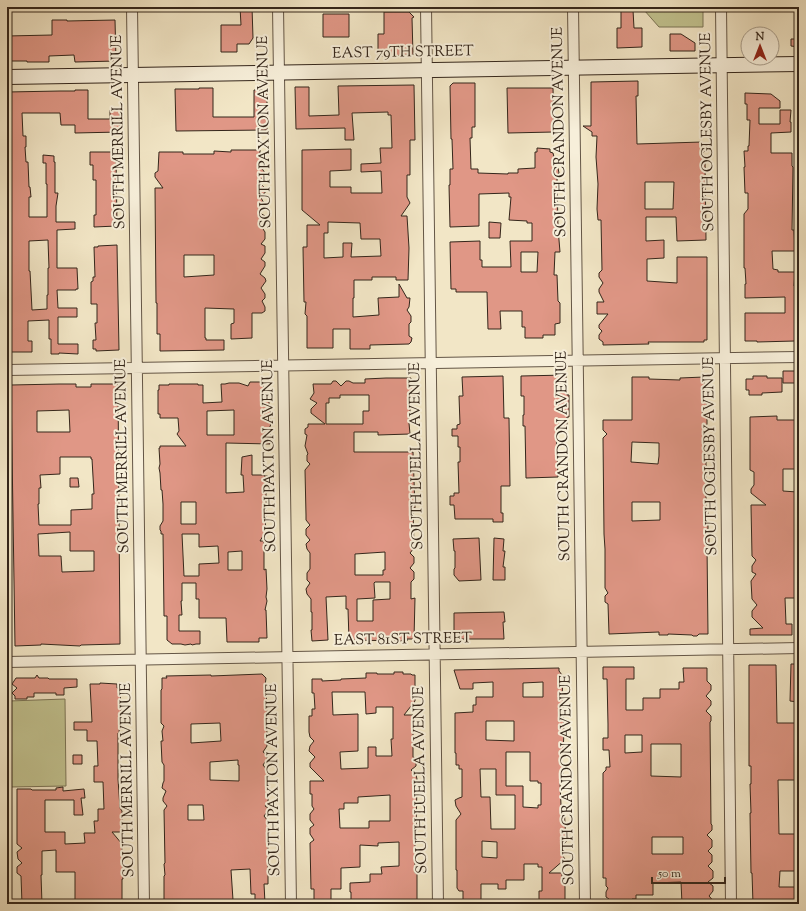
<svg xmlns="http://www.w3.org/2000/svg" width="806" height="911" font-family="'Sorts Mill Goudy',serif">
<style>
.green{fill:#c2c390;stroke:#7b7456}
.building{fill:#e09786;stroke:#34261b;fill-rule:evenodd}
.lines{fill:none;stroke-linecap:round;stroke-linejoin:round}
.minor-casing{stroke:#645646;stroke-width:12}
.secondary-casing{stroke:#34261b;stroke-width:16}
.minor{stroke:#f7efda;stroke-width:10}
.secondary{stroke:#f7efda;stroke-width:14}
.labels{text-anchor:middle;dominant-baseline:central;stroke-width:4;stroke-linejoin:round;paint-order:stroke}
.street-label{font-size:15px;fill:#34261b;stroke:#f7efda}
</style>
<rect width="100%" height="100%" fill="#f2e6c6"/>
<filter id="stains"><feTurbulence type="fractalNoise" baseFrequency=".005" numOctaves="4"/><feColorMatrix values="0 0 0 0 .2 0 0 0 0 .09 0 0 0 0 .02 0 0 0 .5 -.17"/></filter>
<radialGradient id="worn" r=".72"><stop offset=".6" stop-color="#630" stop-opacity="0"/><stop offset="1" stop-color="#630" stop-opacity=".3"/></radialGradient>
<path class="green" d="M637,7H700L703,9V27H659L644,10L637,9Z
M65,699L66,786L10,787L9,701Z"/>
<path class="building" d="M240,7H252L253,38L249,44H237V52H221V25H241Z
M621,10H633L634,28H642V47L617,48V28H621Z
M384,12H409L414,17L412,18L413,55L378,56V34H384Z
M323,14H349V37H323Z
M52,20H67V21L115,20L116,61L75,62L74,55L49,56V62H27V61H7V36L52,35Z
M670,34H681L695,43V51H670Z
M791,39H799V47L791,46Z
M638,81V96H636L637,144L702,142L705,144V151L701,155L705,161L706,240L677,241L676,217H646V241L664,240V258L647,259V281L677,283V257H707V340H704V342H648L649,344L603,345V342L599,339V335L602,331L599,328V325L608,314H597V302H604L599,292V289L603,283L599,277V273L602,270L601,220H598L597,209L598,184L596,157L597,136H592V132L583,126H591V82ZM645,182H674L673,209H645Z
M453,83H475V127H472V138H470L471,169H478V173L508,174V173H518V169L535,168V152H537V148L550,149V152L553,153L554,157V165L558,168L559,173L557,176L558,228L560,252H555L554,275H557L558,301L560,303V323L555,324V335H543V338H525V327H522V311H500L501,329H488L487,292H456V289H451L450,242L480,241V260H482V267H511L510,241H532V223H527V221L509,220L511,197H509V193L479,194V226L450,227L449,185H450V169H453L452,139H451L450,86ZM521,252H538L537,272H521Z
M414,85L415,140H410V175H407V197L410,203L401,216H407L409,248L408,280H396V277H372V280H354V298H353V317L379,315L378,298L399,297V284L407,298H410L409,307L407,310L411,316V322L409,324V336L412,338L411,342L409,344L370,345V349H350V329H333V348H307V316L305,314L306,302H304L303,247H307V225H320L302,210V150L351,149V170L330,171V187H351V193H382L381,171L361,172V164L381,163L380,148H392L391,115H388V112L352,113L354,140H345V128L296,129L295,87H309V116L339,115L338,86ZM328,222L360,223L361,239H380L381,256L351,257L352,243H343V257L324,258V233H328Z
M199,88H213V117H254V90H267V130L176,131L175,89H199Z
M507,88H553L554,132L508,133Z
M75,90H88V119H110V110H120V132L75,133V125H61L60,113H22L23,136H26V147H25L26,162H28L29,187H30L31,197H29V217H47V184H46V163H43V155L54,156V162H55V193H58L56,206V222H75V229L57,230V268H77L78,289H76V290H57L58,308H77V317H58V344H78V354L59,353V354H51V339H49V320L28,321V341H32V352H9V315H10L9,290L8,253H9L8,222L7,92L60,91H75ZM48,240L49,268H48V295H47V309L32,310L30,271H29V241Z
M745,93L771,94L780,101V108H759V124H780V110H791L790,122H791V132L771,133V153H792V166L793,167L792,230H794L795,251H772L773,269L778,270V272H795L794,286H796V296H795V341L757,342V341H745V313H785V297L745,298V284H746L745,268H744V214L748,209V193H745L744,167H745L744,151H748V146H749L750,120H747V104H745Z
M231,150H260V154H264V160L259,164L265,173L264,176L259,182L265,188V193L260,196L265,205V208L260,213L265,216V223L261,226L265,232V239L261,244L265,246V253L261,259L265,262V266L260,274L265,278L266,281L261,288L265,294V298L262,301L265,307V311L262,313H252V338L231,339V324L234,323V309L205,308V338H206V340H224V350L160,351V334H157V303H156L155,188H163L155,177V173L158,171L159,152H183V154H214V151L231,152ZM184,255H214V275L184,277Z
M90,152H114V156H116L117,226L94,227V215H96V180H93V165H90Z
M489,222L501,223L500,238H489Z
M117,245L119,350L96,351V349H93V340H96L95,323H97V304H91V282L93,281V277H95L94,247H98V246Z
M783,371H796V383H783Z
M566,375L567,395H569V417H567V427H556L558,477L526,478L525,426H523V415H524V396H521V376Z
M503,376L504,418H509L510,486H501V513H503V522H493V519H455L454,505H450V496H454V493H459L458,462H460V447H458V436H452V429H457V425L460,424L459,396H463L462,377Z
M753,376H767V378H782V392L762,393V395H749V390H746V379H753Z
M632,377H649V379L680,380V378L704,377L705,399L707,401V407L702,412L707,418V424L706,426V448L708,450V458L706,460V506L708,509V514L705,520L708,523V530L705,533L709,538V544L707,546L708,634H699L697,636H693L692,635L668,634V635H659V632L609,634L608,604L605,602V596L608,593L605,588V549L604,534L603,438L607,434L603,430V420H632ZM632,442L659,443V456L658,464L631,462ZM632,502H660V520L632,521Z
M386,378H411V381L415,384L414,388L412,391L415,394V398L411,404H410V416L409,418V423L410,434L378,435V432H354V452H413L415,508H413L414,548L410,553L414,557V563L410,568L414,572V579L411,582V599L415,598L414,639H407V641L349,640L348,609H346V596L326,597L328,640L312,641L311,630H312V612H311V599L307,594L306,589L310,583L307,580V573L310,569V553L307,549L306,544L310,540L306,535V529L310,525L306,520V515L305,470L310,464L307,461V455L308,454L305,446L307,435L305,434V429L308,427V424H325L311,413V409L317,403L310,399L314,393L313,384H331L333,381H336L341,386L346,381H349L353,383H365V379ZM340,395H369V411H363V424H326V403H329V398H340ZM385,552V570H383V575H355V554ZM375,582H390V599L373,600V621H357V599L375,598L374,583Z
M250,382H263L264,391L272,390L271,397L269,399V408L271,414L270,420L271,424L269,429L272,440L270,441V444L226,443V493L244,492L243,475H241L242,457L252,455V475H264V476H268V487H266V518H265L266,531L260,541H264V570L266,569L267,589L266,597L267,601L265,610H266L267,638H259V642H227L226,618H199V599H196V583H182V601H181L182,615H179V631H200V644H196L192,645L191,644L185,645L181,644H172L167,640V616H164L163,534H161V531L160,530V526L163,521V504L162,490H161L160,473L159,468L160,464L159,448H160V446H186L177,434L179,431L178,418H160V414H158V390H159V385H169V384H198V385H203V403L222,402L221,384H225L229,383H239L248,386ZM234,410V435H207V411ZM181,502H196V524H181ZM182,534H199V547L218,546L219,563L199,564V576H184ZM242,551V570H228V552Z
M59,384H76V387H91V384H118L120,644L81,645L80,646L41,644V645L15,646L11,385ZM69,410L70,432H37V411ZM60,457H91V459H92L94,494H92V509L71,510V525H39L38,504H39V488H41L40,475L60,474ZM70,532V551H94V571L62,572L61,556H39L38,534Z
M777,416V420H796V435H797V452L796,469H783V491L797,492V548H798L797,562H798V598H785L786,624H792V635H750V629L763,628L752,617V611L757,605L752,599L751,581L756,574L752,572V566L756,560L752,556L751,505H766L751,493V489L754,485V472L750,470V417Z
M70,478H78L79,487H70Z
M479,538L481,580L459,581L454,575V569L455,568V551H454L453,539Z
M494,538L504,539L503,551H505L503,567H505V580H493Z
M504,612L505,622H503L504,639H454V613Z
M791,664H799L798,702L790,701Z
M749,665H776L777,723H799V780H778L779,834H799V871H780L779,887H799V904H753L752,873H751L750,813H751L750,784H751V766H749Z
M603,667H634V679H626V710H643V698H660V689H679V682H684L683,668H707V681L711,685V690L706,696L711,701V705L706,711L711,716V721L710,722L711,824L712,825V830L707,835L712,840V847L708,851L712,855V862L708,866L713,871V878L708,882L713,886V891L709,896L716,904H682L681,882L653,883V895H636V899H632V904H609V899L606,897V892L608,888L606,886V878H603V773L606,770V767H610L609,750H603V738H608V724L607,679H603ZM625,735H642V752L625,753ZM651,744H681V777L651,776ZM652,837H683V854H652Z
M559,668V671L562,675L563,678L562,698H563L564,733L563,751H562L563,783H560L561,805H564L566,842L562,846V855L565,859L549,873H562V881L565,880V903H539V891H542V867H538V864H524V880H506V889H498V884H481V903H463V891H459L457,888V870H456V820L461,814L456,806L455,800L459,798L462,797V769H459V765H456V753H455V713L473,712V705H476V697H493V682L473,683V689H460L454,670ZM543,682V697H523V683ZM486,721H514V741L486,740ZM506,752H530V781H538V783H541V805H538V808L523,807V786H506ZM480,769H496V795H515V829H491L490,797H481ZM482,841L497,842V858L482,857Z
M394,672H403V674H411L412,675H415V701L404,715H413V757L416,759V766L411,770L416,775L417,779L416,839L415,840V873H417V904H351V892H350V883L370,882V874H382L381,867L399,866V842L378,843V846L360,845V867L341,868V889H331V904H314V889H311L310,843L314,840L310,834V828L314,825L310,820V814L314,809L312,806V794H310V781H324L310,767V763L315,757L309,751L310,746L314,741L310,737L309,732V716H312V709H315L314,693H312V679H322V681L341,680V679L366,678V673H377V674H394ZM332,692H365L366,714L376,713V707H393V739H391L392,756H376V747H368V768L341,769L340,752L358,751V714L333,715ZM390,795V821H369V828H340L339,809H344V803H358V797Z
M262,674L266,678L265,686H266L267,712V723H266L267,733L266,734L267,746L263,752L267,755V759L263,765L267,770L268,779V802L265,806L268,808L267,812L264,816L268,821V884H264L265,903H255V894H251L250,869L231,870L233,900L213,901V904H164V876L165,875L164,864L165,863L164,810L167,806L163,801V798L166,791L162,788L163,783L164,781V765L162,762L161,741H163L162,731L164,726L161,723V690L162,689V678H167L166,676L211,675V676ZM220,723L221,741L191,743V724ZM238,760V765H239V781L210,780V762ZM188,805H203L204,820H188Z
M37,675L39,678H48L49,679H77V687L64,688V695H56V693H34V697H27V699H15V696L12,693L17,688L12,684L16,678H35Z
M100,683L117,684V688H120L121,711L119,733H118V779L120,808L122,811V832H112L122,844V854L123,879H122V904H75V872H56V850L42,851V875H41L42,904H22L21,876L17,873V867L22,863L18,859L17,852L22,848L17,844V789H31L32,790H56V788L63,787V791L84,789L85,798H81L83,815H74V800H45V832H65V844L85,843L84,833H95L94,821H98V809H104L103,782H94V766H98L97,741H87V730H74V722H92L90,684H100Z
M73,755H82V764H73Z"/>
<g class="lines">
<g class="minor-casing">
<path id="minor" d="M132,7L144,904
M278,7L291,904
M426,7L438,904
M573,7L585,904
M721,7L731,904
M7,370L799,357
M7,662L799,648"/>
</g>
<g class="secondary-casing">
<path id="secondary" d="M7,77L799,64"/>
</g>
<use href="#minor" class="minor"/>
<use href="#secondary" class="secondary"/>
</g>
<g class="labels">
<g class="street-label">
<text transform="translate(403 53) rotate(-1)">EAST 79TH STREET</text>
<text transform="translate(119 132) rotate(-91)">SOUTH MERRILL AVENUE</text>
<text transform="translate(265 132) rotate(-91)">SOUTH PAXTON AVENUE</text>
<text transform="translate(560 132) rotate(-91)">SOUTH CRANDON AVENUE</text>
<text transform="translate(708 132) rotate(-91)">SOUTH OGLESBY AVENUE</text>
<text transform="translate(123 456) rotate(-91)">SOUTH MERRILL AVENUE</text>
<text transform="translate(270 456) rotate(-91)">SOUTH PAXTON AVENUE</text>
<text transform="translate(417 456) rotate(-91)">SOUTH LUELLA AVENUE</text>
<text transform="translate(564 456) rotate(-91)">SOUTH CRANDON AVENUE</text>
<text transform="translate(711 456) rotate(-91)">SOUTH OGLESBY AVENUE</text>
<text transform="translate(403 640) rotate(-1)">EAST 81ST STREET</text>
<text transform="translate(128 780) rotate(-91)">SOUTH MERRILL AVENUE</text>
<text transform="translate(274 780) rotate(-91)">SOUTH PAXTON AVENUE</text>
<text transform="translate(421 780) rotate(-91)">SOUTH LUELLA AVENUE</text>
<text transform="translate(568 780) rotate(-91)">SOUTH CRANDON AVENUE</text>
</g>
</g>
<rect width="806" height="911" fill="none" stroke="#f2e6c6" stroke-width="24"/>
<rect x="8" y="8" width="790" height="895" fill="none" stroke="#34261b" stroke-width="2"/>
<rect x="12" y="12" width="782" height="887" fill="none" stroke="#34261b"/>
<g transform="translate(760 46)"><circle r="19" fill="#f7efda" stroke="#a99f8e"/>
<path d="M0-3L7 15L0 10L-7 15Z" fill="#8f2418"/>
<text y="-6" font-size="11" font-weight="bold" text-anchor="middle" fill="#34261b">N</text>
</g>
<path d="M652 877v6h73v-6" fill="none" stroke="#34261b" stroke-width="2"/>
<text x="658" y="877" font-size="12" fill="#34261b" stroke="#f7efda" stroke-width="3" paint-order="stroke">50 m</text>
<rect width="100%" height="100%" filter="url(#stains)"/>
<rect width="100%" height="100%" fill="url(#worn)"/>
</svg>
